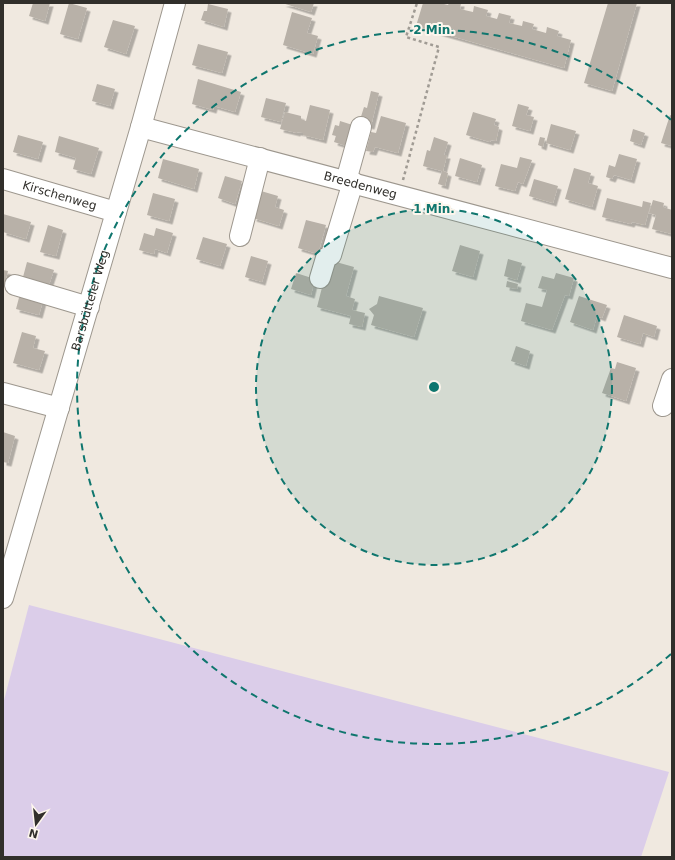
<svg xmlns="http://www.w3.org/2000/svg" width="675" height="860" font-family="'DejaVu Sans',sans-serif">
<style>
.green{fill:#dbcde9}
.building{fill:#b8b1a8;filter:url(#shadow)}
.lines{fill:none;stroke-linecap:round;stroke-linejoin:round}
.minor-casing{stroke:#9d978e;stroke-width:22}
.path{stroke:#a09b94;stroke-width:2.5;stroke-dasharray:3 3;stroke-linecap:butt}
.minor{stroke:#fff;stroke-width:20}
.ring{fill:none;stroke:#0f766e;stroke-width:2;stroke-dasharray:7 5}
.labels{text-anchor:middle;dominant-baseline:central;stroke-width:4;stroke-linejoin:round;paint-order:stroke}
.street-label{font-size:12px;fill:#312f2b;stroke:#fdf6ed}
.centre{fill:#0f766e;stroke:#fdf6ed;stroke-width:2}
.ring-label{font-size:12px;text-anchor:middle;font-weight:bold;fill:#0f766e;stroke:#fdf6ed;stroke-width:4;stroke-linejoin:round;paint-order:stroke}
</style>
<defs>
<filter id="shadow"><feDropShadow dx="3.5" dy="3.5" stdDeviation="0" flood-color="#0004"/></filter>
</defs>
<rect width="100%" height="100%" fill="#f0e9e0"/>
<path class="green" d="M29,605L669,772L641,857H3V704Z"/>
<path class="building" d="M33,3H50L45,21L29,16Z
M69,3L87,8L78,39L60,34Z
M282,3H314L311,12Z
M423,3H440L448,5L449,3H461L460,9L473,12L474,6L488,10L486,16L497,19L499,13L511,16L509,23L522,26L523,21L534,24L532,29L546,33L547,27L559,31L557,36L571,40L564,68L416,26Z
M608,3H637L612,91L584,83Z
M208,4L228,9L224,27L201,20L204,11H207Z
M292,12L312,18L307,33L318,36L313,54L283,45Z
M113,20L135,26L126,54L104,47Z
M198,44L228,52L222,73L192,65Z
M198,79L241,92L235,112L214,106L213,110L192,104Z
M97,84L115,89L110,106L92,101Z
M371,91L379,93L371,126L359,123L364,107L367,108Z
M266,98L286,103L281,122L261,117Z
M518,104L529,107L526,115L534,117L530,131L512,126Z
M310,105L330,110L323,140L303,135V133L297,132V133L280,129L285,112L301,116V119L306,121Z
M473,112L496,119L494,125L499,127L496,141L491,140L490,142L466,135Z
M670,115L672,116V146L661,143Z
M381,116L406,123L398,153L375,147L373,152L366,151L371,132L376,133Z
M340,121L359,127L353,148L334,142L336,136L332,135L335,125L339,126Z
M551,124L576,131L570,150L546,143Z
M633,129L645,133L641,145L630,141Z
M18,135L43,142L38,159L13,152Z
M59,136L99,148L91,174L73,169L76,158L55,152Z
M434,137L448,142L444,155H447L443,171L448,173L445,186L438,184L442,171L423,166L427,150L430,151Z
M540,137L545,138L543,147L538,145Z
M619,154L637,159L631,180L614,175L612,179L606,177L609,165L615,167Z
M520,157L532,160L523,184L518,182L515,191L495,186L501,164L517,168Z
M460,158L482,165L477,182L455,176Z
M163,159L199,169L194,189L158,178Z
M574,168L591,173L588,183L598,186L592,207L565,199Z
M225,176L242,181L235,204L218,198Z
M534,179L558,186L553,203L529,196Z
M261,191L278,196L275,207L284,210L279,226L253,218Z
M153,193L175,199L169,221L147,215Z
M607,198L642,207L643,201L651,203L645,225L632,222L631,224L602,217Z
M653,200L664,203L663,207L672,210V234L652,229L656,215L649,213Z
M3,214L31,222L26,239L3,232Z
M306,220L326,225L318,254L298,248Z
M48,225L63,230L56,256L40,252Z
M156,228L173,233L167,253L155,249L154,254L139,250L144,233L154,236Z
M203,237L227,244L220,266L196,259Z
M460,245L480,251L473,277L452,271Z
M251,256L268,261L262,282L245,277Z
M508,259L522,263L517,280L504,276Z
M329,260L354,267L346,296L355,299L352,310L365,313L362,327L349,324L351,316L317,307Z
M27,262L54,270L49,285L23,277Z
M3,270L8,271L4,288H3Z
M296,273L315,279L311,295L291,289Z
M556,273L574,278L569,296L565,295L552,330L521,321L526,303L542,307L547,290L538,288L542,276L554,279Z
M507,281L518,284L517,289L506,287Z
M21,290L44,297L39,315L16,309Z
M379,296L423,308L414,337L371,325L374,315L369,309L377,304Z
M579,296L607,305L602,318L597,316L593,330L570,322Z
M624,315L657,326L654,337L643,333L640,344L617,337Z
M22,332L36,336L33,348L45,351L39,370L13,363Z
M516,346L530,351L526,366L511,361Z
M617,362L636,368L626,401L602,393L611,368L615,369Z
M3,432L15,436L8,463L3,462Z"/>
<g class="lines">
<g class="minor-casing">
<g id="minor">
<path id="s1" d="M141,127L672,268"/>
<path id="s2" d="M3,179L116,212"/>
<path d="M346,181L361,127"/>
<path d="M240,236L260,158"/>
<path d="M320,278L326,258L331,255L353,182"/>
<path d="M15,285L89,307"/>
<path d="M3,393L59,408"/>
<path d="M663,406L672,379"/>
<path id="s3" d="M3,598L141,127L175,3"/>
</g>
</g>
<path class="path" d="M403,180L439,47L406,37L417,3"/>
<use href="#minor" class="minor"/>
</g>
<circle cx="434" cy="387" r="178" fill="#0f766e" fill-opacity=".12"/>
<g class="ring">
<circle cx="434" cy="387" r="178"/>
<path d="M671 654A357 357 0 1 1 671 120"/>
</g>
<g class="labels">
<g class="street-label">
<text stroke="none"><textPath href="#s1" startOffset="227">Breedenweg</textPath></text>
<text stroke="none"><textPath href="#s2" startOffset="59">Kirschenweg</textPath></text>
<text stroke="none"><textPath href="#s3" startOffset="310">Barsbütteler Weg</textPath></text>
</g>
</g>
<circle cx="434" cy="387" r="6" class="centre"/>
<g class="ring-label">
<text x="434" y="34">2 Min.</text>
<text x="434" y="213">1 Min.</text>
</g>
<rect width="675" height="860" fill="none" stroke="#312f2b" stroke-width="8"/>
<g transform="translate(36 824) rotate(195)" stroke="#fdf6ed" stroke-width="3" paint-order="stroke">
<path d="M0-3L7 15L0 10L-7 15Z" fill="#312f2b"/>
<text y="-6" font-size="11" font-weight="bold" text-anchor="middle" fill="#312f2b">N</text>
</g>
</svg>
